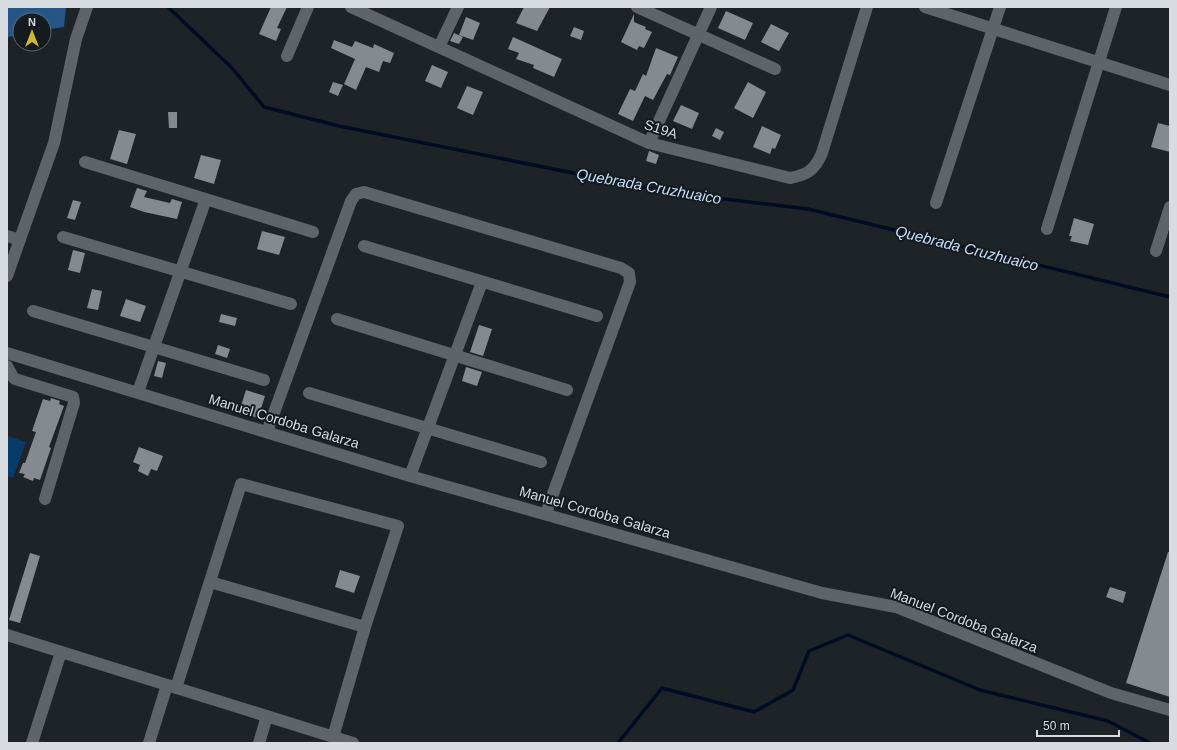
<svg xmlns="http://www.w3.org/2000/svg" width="1177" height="750" font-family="Arial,sans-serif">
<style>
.green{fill:#083c68}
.forest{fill:#265685}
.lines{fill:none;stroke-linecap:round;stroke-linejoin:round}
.stream{stroke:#000c23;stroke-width:3.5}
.building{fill:#848a90}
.minor{stroke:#5f646b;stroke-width:12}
.labels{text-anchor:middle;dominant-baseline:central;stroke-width:4;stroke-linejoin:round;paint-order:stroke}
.street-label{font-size:14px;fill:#d8dbdf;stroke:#151a1f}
.water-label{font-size:15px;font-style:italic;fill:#c4dffb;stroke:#151a1f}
</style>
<rect width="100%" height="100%" fill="#1e2328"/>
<path class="green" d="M8,436L26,442L13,478L7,476V439Z"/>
<path class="forest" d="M7,7H66L64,27L44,30V20H20V35L7,37Z"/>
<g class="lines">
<path class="stream" d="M168,7L232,68L264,107L339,126L673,193L808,209L1170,297
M618,743L662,688L754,712L793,690L809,651L848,635L980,690L1108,721L1150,743"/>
</g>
<path class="building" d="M271,7H287L277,28L281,29L276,41L259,34Z
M524,7H550L537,31L516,23Z
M726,11L753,23L745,40L718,28Z
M634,14V22L646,27L645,29L652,32L644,48L639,46L637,50L621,42Z
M466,17L480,23L473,40L459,35Z
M771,24L789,33L779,51L761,42Z
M574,27L584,31L581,40L570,36Z
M454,33L463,37L459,44L450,41Z
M513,37L562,59L554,77L533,68L534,65L516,59L519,53L508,49Z
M334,40L352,47L355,41L373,48L374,44L394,53L390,63L383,61L379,72L366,67L356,90L344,84L355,59L331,48Z
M656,48L678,57L670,75L667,74L653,100L645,96L633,121L618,114L630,89L635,91L643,74L646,76Z
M432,65L448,72L441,88L425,81Z
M333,82L343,85L338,96L329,92Z
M748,82L766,92L753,118L734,108Z
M467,86L483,92L473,115L457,108Z
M681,105L699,113L692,129L673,121Z
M168,112H177V128H169Z
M1158,123L1170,126V152L1151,147Z
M762,126L781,135L775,149L772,148L770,154L753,147Z
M716,128L724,132L720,140L712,136Z
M119,130L136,134L127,164L110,159Z
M649,151L659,155L656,164L646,161Z
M201,155L221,160L214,184L194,178Z
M137,188L147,191L144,197L170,203L172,199L182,202L177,219L144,212L130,207Z
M73,200L81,202L75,220L67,218Z
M1074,218L1094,224L1088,245L1070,241L1072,236H1069Z
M262,231L285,237L279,255L257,249Z
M73,250L85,253L80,273L68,270Z
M92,289L102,291L98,310L87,308Z
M126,299L146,306L140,322L120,316Z
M221,314L237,318L235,326L219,322Z
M479,325L492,329L483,356L470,352Z
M218,345L230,349L227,358L215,354Z
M158,361L166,363L162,378L154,376Z
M466,367L482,372L477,386L462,381Z
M246,390L265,396L258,418L239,412Z
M51,398L60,401L59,404L64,406L49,447L51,448L40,480L34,478L33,481L23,477L25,474L19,473L23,463H25L36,432L32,431L43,399L50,401Z
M139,447L163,456L157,471L151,469L148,476L138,471L140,465L133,462Z
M1168,552H1170V697L1126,683Z
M30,553L40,556L20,623L9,620Z
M340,570L360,576L354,593L335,587Z
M1110,587L1126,592L1123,603L1106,597Z"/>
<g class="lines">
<path class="minor" d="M351,7L649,143L790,178C807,175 815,170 822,153L867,7
M637,7L775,69
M925,7L1170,85
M439,47L458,7
M287,56L308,7
M649,143L711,7
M85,162L313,232
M936,203L1000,7
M1047,229L1116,7
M7,236L20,240
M63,237L291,304
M364,246L597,316
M1156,251L1170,207
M7,276L54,143L76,39L87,7
M33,311L264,380
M337,319L567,390
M7,353L410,476L822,593L896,607L1111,693L1170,710
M7,366L13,377L15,379L70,396L73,397L74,403L45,499
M138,392L206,199
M309,393L541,462
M267,432L351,201L356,194L364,192L621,268L629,273L630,282L546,513
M410,476L482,282
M210,582L365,627
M7,635L353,743
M176,688L241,484L398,526L365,627L333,737
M32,743L61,652
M149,743L167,685
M259,743L267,716"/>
</g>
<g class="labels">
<g class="street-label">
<text transform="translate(661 129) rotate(18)">S19A</text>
<text transform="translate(284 421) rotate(17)">Manuel Cordoba Galarza</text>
<text transform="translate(595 512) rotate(16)">Manuel Cordoba Galarza</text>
<text transform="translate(964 620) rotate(21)">Manuel Cordoba Galarza</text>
</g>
<g class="water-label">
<text transform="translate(649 186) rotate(10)">Quebrada Cruzhuaico</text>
<text transform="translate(967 248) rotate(14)">Quebrada Cruzhuaico</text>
</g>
</g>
<rect width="1177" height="750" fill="none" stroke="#d8dbdf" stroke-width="16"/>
<g transform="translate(32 32)"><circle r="19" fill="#151a1f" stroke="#63676c"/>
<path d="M0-3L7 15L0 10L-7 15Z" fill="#cdb938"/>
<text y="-6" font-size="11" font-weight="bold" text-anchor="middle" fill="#d8dbdf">N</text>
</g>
<path d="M1037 730v6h82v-6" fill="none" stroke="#d8dbdf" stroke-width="2"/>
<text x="1043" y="730" font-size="12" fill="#d8dbdf" stroke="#151a1f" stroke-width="3" paint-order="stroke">50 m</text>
</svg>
